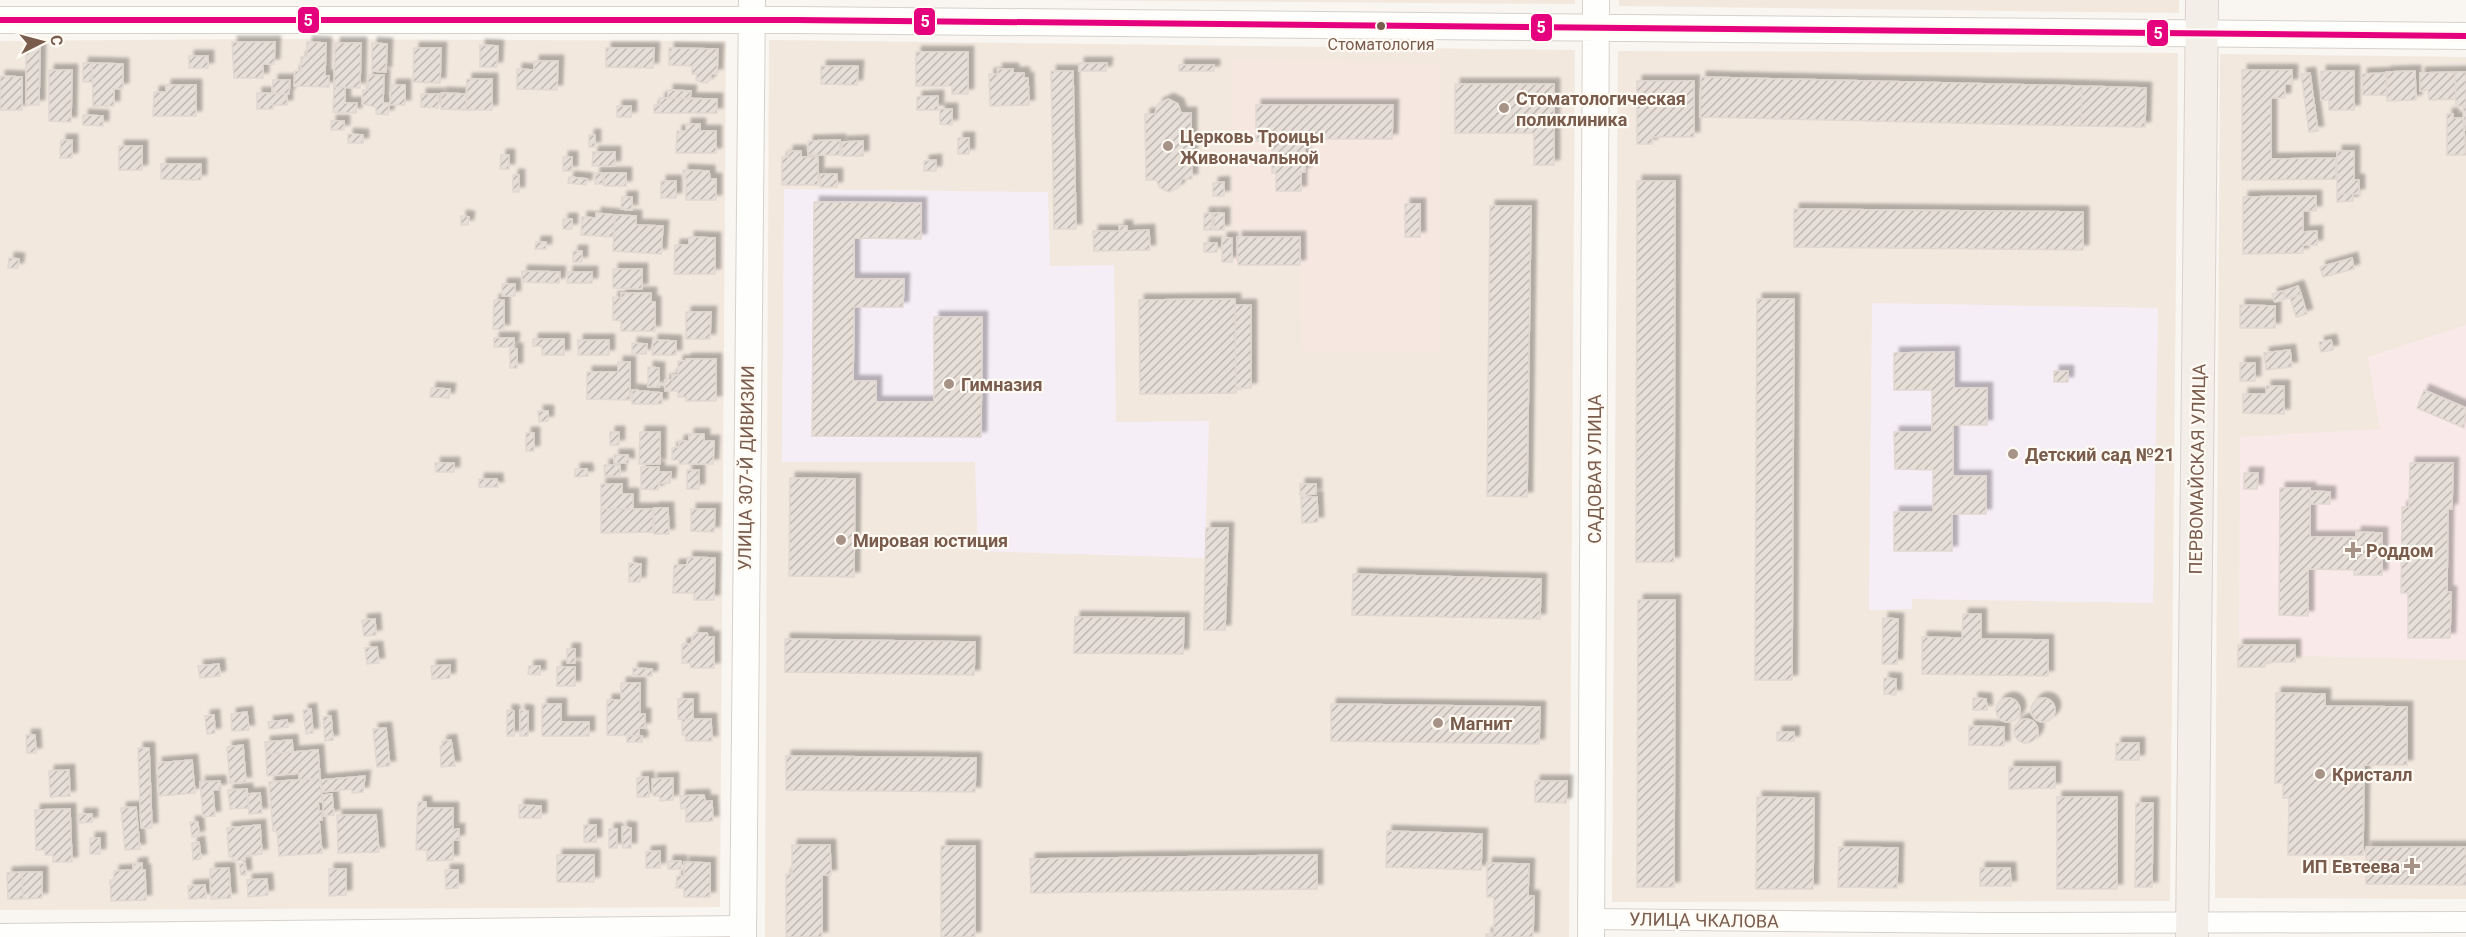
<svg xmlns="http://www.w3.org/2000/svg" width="2466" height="937" font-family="Roboto,sans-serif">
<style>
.residential{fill:#f2e8de}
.commercial{fill:#f6e8e1}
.education{fill:#f6eef6}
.medical{fill:#fae9e9}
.building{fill:url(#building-hatch);stroke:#e2d8d2;stroke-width:1.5;filter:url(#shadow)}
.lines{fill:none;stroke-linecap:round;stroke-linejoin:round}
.minor-casing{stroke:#d7d1cb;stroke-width:22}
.tertiary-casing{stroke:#d7d1cb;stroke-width:28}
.primary-casing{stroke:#dad1cc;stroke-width:34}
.minor{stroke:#fefefd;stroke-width:20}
.tertiary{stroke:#fefefd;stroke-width:26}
.primary{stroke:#f3eee8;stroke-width:32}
.bus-1-casing{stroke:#fffaf3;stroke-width:10}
.bus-1{stroke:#e5007d;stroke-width:6}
.bus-dot{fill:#7a5c4d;stroke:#fffaf3;stroke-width:2}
.poi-dot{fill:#a69286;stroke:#fffaf3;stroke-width:2}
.labels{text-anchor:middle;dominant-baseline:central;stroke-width:4.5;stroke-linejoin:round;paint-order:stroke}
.bus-label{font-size:16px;fill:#7a5c4d;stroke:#fffaf3}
.poi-label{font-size:18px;font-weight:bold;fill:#7a5c4d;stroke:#fffaf3;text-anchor:start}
.street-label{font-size:18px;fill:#7a5c4d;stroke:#fffaf3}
.line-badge{stroke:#fffaf3;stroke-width:2}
.badge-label{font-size:16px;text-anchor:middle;font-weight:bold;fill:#fff}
</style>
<defs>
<pattern id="building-hatch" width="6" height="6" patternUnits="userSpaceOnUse" patternTransform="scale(1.5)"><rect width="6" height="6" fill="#e6ded7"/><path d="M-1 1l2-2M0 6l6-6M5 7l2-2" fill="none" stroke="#bfb7b1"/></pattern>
<filter id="shadow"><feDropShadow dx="5.5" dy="-5.5" stdDeviation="1.5" flood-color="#0004"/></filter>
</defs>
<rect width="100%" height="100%" fill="#f9f5f0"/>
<path class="residential" d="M1047,0H1575V4Z
M1619,0H2179V13L1619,6Z
M273,39L726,41L720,907L0,910V41Z
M769,40L1575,50L1569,937H765Z
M1618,51L2178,53L2170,901L1612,902Z
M2220,54L2466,57V899L2215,898Z"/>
<path class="commercial" d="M1231,60L1439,63V353H1302L1301,266H1234Z"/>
<path class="education" d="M784,189L1048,192L1050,266L1114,265L1116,422L1209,421L1205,558L978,551L975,462H782Z
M1872,303L2158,308L2153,603L1912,599V609L1869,610Z"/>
<path class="medical" d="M2466,325V660L2300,656L2299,640L2239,639L2240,437L2380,429L2368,357Z"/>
<path class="building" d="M232,42H275L274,64H263V78H234Z
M307,42L326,43L325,76H329V87L294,86L295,71H301V57H307Z
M335,43H361L360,88L334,87Z
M372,43L387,44L386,72L372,71Z
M480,45L498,46L497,67H480Z
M26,48H40L39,105H26Z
M414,48H441L440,83L413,82Z
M606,48H654L653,68L606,67Z
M669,48L718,49L717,74H711L710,80L707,83L700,82L696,80L697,74H692V66L669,65Z
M916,52H968V94H952V86H916Z
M189,56H208V68H189Z
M534,61H558L557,90L517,89V69L534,70Z
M83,63H92V82H83Z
M92,63L123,64V88L114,89V106H93Z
M1079,63H1107L1106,71H1079Z
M1179,65H1214V71H1179Z
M821,66H858L857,85L821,84Z
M997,69H1013V73H1024V78H1028L1029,105L990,106L989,74H998Z
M49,70H72L71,122L49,121Z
M2242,70H2292V84H2285V98H2271V159L2336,158V179L2242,180Z
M1051,71H1073L1076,229H1054Z
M2321,71H2354V110H2329V100H2321Z
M2415,71L2416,100L2387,101L2386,72Z
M2455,72L2456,99L2429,100L2428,90L2420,91V73Z
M2455,72H2466V106H2456Z
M2310,73L2318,131L2309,132L2301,74Z
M2387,73V95H2363L2362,74Z
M368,75H384L383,103H389L388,115L376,114V107L362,104L363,90H368Z
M0,76L22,77V110H0Z
M1701,77L2082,86L2081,126L1700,117Z
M467,79H492V110H466Z
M273,80H290L289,94L272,93Z
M1637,81H1694V137H1652V144H1637Z
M1455,84H1554V165H1534V133H1455Z
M166,85H196V116H153L154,92H166Z
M391,85H405V105H390Z
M2082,86L2146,88L2145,127L2081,126Z
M334,87H345V103H357L356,113L333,112Z
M668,90L691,91L690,99L668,98Z
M257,93L287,94V105H273V109H257Z
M441,93L467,94L466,110L441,109Z
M421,94H439L438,108L421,107Z
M938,96V110H917V97Z
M660,98L717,99V113H654V105H660Z
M1168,99L1178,104L1181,113H1191L1192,179H1182L1178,188L1169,192L1160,188L1156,180H1146L1145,114H1155L1158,104Z
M1256,105H1393L1392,139H1305V172H1301V191H1276V173H1272V141H1256Z
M617,106H631V117H617Z
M2463,106H2466V130H2464Z
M940,109H952V125L940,124Z
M2447,114H2453V118H2463L2466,155H2447Z
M83,115L103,116V126L83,125Z
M331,121H344V130H331Z
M686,124H700V131H716V153H676L677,131H686Z
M348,134L363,135V143H348Z
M589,135H595V147H589Z
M958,138H969V154H958Z
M61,140H72V158H60Z
M840,140V155H808V141Z
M863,141V156H842V142Z
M119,146H142V170H119Z
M788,151H801V157H818V185H782V157H788Z
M2337,151H2354V180H2359V194H2337Z
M593,152H615V166H592Z
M501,155H509V169H500Z
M563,157H572V171H563Z
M936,160V171H924V161Z
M161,164H201V180L161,179Z
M683,170L709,171L710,179H716V200H686V178H683Z
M595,173H603V184H595Z
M604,173H626V186H604Z
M820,174H837V187H820Z
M513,175H519V192H513Z
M569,177L587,179L586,185L568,183Z
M661,181H676V198H661Z
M1637,181H1675L1674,562H1636Z
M1224,182V196H1213V183Z
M2337,194H2353V201L2337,202Z
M2316,196V211H2303V232L2317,231V245H2303V253L2243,254V197Z
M622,197H632V210L621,209Z
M814,202L921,203V239L854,238V279H904L903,307H854L853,381H876V402H934V317H982L981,437L812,436Z
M1405,204H1420V237H1405Z
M1490,206H1531L1527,497L1487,496Z
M1794,209L2083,212V250L1794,247Z
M596,213L615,215L614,237L581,235L582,217L596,218Z
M1204,213H1212V230H1204Z
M1214,213H1224V230H1214Z
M615,215L636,216V225L663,226L661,254L613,251Z
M461,216L469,217L468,225H461Z
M563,219H572V229H563Z
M1119,226H1127V231L1149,230L1150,250L1094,251L1093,231H1120Z
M689,237L715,238V274H674L675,245H689Z
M1237,237H1300V265H1238Z
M1222,238H1232V262H1222Z
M536,242H546V249H535Z
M1204,243H1217V252H1204Z
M573,251H582V262H573Z
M9,258L19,259L18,268H8Z
M2352,258L2354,269L2323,277L2320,267Z
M613,269H642V289L613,288Z
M522,271L560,272L559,283L522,282Z
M568,272H592V283H567Z
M502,284H515V296H502Z
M2298,286L2301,294L2286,299L2284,291Z
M2282,291L2285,299L2275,302L2272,294Z
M621,293H651V302H655V331H621V321L613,320V297L621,298Z
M2301,294L2307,314L2296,317L2290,298Z
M1235,299L1236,393L1140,394L1139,300Z
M1757,299H1794L1792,680H1755Z
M494,300H504V330L493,329Z
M1235,305H1251V388H1236Z
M2240,305L2275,306V328H2240Z
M686,312H711L710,339H686Z
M494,338H514L513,347H494Z
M533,339H564V355H542V346H533Z
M578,340H609V355H578Z
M653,340L676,341V355H652Z
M2331,340L2333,350L2321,352L2319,342Z
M632,343L647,344L646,354H632Z
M510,349H517V368H510Z
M2290,350L2292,367L2266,370L2264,353Z
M1954,352V388H1987V425H1953V476H1986V514H1952V551H1894V512H1933V470L1895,469L1894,432H1932V390H1894V353Z
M686,359H716V401H686V397H678V391H665V380H672V375H678V361H686Z
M618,362H630V400L587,399V372H618Z
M2240,363H2255V381H2240Z
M648,367L659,368V387H648Z
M2054,371H2068V382H2054Z
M2266,386H2284V414L2243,413V394H2266Z
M431,388L450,389L449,398L430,397Z
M632,390L662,393V404H632Z
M2424,390L2466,408L2464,428L2417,408Z
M538,411H548V421L539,422Z
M610,432H619V445H610Z
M640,432H660V464H639Z
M526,433H534V451H526Z
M689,434H704V441H714L713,464H679V460H672V448L679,447V441H689Z
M614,455H628L629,463H614Z
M435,463H454V472H436Z
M2410,463H2453L2452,509H2448L2447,592H2451L2450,638H2408V593H2401L2402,507H2409Z
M604,465H620V476H605Z
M641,467H659V472H671L670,483H659L658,490L641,489Z
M575,469H587L588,476L575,477Z
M687,470H699V489H687Z
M2244,473H2258L2257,489H2244Z
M790,478L855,479L854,577L789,576Z
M479,479H497L498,487H479Z
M601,484H622V494H633V509H601Z
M1300,484H1316V494L1300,495Z
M2280,488H2310V537H2356V532L2382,533V575H2354V570L2308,569V616L2279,615Z
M2310,491L2330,492V504H2310Z
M1301,497H1317L1318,522L1302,523Z
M654,508H668L669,534H654Z
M601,509H653V532L601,533Z
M691,509H715L714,532L691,531Z
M1206,528H1228L1225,630H1204Z
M688,557L715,558L714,600H694V593H673L674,565H687Z
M629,563L641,564L640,582H629Z
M1353,574L1541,579L1540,619L1352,615Z
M1638,600H1675L1674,887H1637Z
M1963,614H1981V639L2048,640V676L1922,674V637L1962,638Z
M1075,617L1184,618L1183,654L1074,653Z
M1883,618L1898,619L1897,664H1882Z
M375,619L376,635L364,636L362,620Z
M694,633H707L708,637H714V668H691L690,663H682V644H691Z
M785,639L975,642L974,675L785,672Z
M2238,645H2295V662H2264L2265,667H2238Z
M377,647L379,663L367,664L365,648Z
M567,649H575V663H567Z
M219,664L220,676L200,678L198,666Z
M450,665V678L432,679L431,666Z
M529,666H540V675L528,674Z
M557,667H575V686H557Z
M633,668L652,669V676H633Z
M1884,678L1896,679V695L1884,694Z
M621,683H640V714H645V728H639V736L607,735V700H621Z
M2276,693L2325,694V706L2407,707V765H2364L2363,855H2288L2289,798H2283V783H2275Z
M1996 710a12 12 0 1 1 24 0a12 12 0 1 1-24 0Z
M2031 710a12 12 0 1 1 24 0a12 12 0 1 1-24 0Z
M1973,698L1986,699L1987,710H1973Z
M678,699H693V719H678Z
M542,704H561V722H589V736H542Z
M1331,704L1540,707L1539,744L1331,741Z
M311,709L313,733L306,734L303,710Z
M507,710L514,711V736H507Z
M520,710L528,711V736H520Z
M247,712L249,730L232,731L231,714Z
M214,715L215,733L207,734L205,716Z
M331,716L333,740L325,741L323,717Z
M2014 731a12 12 0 1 1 24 0a12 12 0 1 1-24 0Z
M682,719H711L712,741H686L685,735H682Z
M287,720L288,727L269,729L268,722Z
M1969,726L2004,727V746L1969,745Z
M386,728L390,766L377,767L373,729Z
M1777,732H1794V741H1777Z
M26,735H35L36,753H27Z
M627,736H642V742H627Z
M292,740L293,752L266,754L265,742Z
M451,740L455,766L441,767L440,746H442V741Z
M2116,743H2139V760H2116Z
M243,745L246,782L230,783L227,747Z
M138,748H149L152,828H141Z
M318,750L320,778L299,780V773L267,776L266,754Z
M786,756L976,758L975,792L786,790Z
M192,760L195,793L159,796L157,763Z
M2009,767H2055V788L2009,789Z
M69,770L70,796L50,797L49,771Z
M365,776L363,792L352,793V789L322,792L321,780Z
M648,777L649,797H637V778Z
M320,778L322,802H318L319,811H322V820H319L322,853L279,856L277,831H273L269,782Z
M673,778V800L660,801V796H653L652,779Z
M220,781L221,789L213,790L215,816L203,817L200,782Z
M1535,781H1567L1566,803L1535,802Z
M247,789L249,808L230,809L228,790Z
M260,793L262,813L249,814L247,794Z
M332,794L334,815L324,816L322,795Z
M704,795L705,801H712L713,821L686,822V808L681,809L680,796Z
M1757,797L1814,798L1813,889H1756Z
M2057,797H2117V889H2057Z
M418,802H426V808H453V830L459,829V840H453V860L427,861V850H416Z
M2136,803H2153L2152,887H2135Z
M519,805L541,806V818H519Z
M136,807L140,849L125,850L121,808Z
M70,809L72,862H53V855H45V850H36L35,810Z
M79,814H92V822L79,823Z
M337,815H376L379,852L338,853Z
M190,822H198L199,836L192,837Z
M260,825L262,854L244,856L245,860L233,861L232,857H229L227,828Z
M584,825H596V842H584Z
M622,827L631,828V848H623Z
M609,829H617V848H609Z
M1387,831L1482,834L1481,870L1386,867Z
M90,838H100V854H90Z
M199,842L201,859L193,860L192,843Z
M792,845H830L831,875H822V937H786V874H792Z
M941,846H975V937H941Z
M1839,847L1898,848L1897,888L1838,887Z
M2366,847H2466V885L2366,884Z
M660,851V868H646V852Z
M557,855H594V882H557Z
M1317,855V889L1031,893L1030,859Z
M668,861H681V869H668Z
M684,862L710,863V897H684V888H676L677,876H684Z
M142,863V870H145L146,900L111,901L110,880H114V871L133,870V864Z
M245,863L246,875H241L239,864Z
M1487,863L1529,864L1528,896H1534L1533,937H1486V934H1494V897H1487Z
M229,868L231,898L211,899L210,869Z
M1980,868H2010L2011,886H1980Z
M329,869H346V895L329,896Z
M445,870H458V888L446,889Z
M22,872L23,899H8L7,873Z
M22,872H42V898L23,899Z
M267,879L268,895L248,897L247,880Z
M205,885L206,898L189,899L188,886Z"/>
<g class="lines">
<g class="minor-casing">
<path id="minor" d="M1591,919L1989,923L2466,922
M0,934L743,926"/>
</g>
<g class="tertiary-casing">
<path id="tertiary" d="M0,20H796L2466,36
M743,937L752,0
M1591,937L1596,0"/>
</g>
<g class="primary-casing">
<path id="primary" d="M2192,937L2202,0"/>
</g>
<use href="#minor" class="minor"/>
<use href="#tertiary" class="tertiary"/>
<use href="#primary" class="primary"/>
<g class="bus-1-casing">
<path id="bus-1" d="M0,20H796L2466,36"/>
</g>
<use href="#bus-1" class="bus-1"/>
</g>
<circle class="bus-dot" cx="1381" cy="26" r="5"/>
<g class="poi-dot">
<circle cx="1504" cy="108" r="6"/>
<circle cx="1168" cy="146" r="6"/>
<circle cx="949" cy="384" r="6"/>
<circle cx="2013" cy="454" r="6"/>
<circle cx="841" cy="540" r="6"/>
<path d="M2350 541h6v6h6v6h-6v6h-6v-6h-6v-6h6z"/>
<circle cx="1438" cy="723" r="6"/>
<circle cx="2320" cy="774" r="6"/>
<path d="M2409 857h6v6h6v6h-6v6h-6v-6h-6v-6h6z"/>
</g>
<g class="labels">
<g class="bus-label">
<text x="1381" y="44">Стоматология</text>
</g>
<g class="poi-label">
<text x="1516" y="98">Стоматологическая<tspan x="1516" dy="21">поликлиника</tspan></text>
<text x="1180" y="136">Церковь Троицы<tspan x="1180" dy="21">Живоначальной</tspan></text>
<text x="961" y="384">Гимназия</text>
<text x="2025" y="454">Детский сад №21</text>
<text x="853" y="540">Мировая юстиция</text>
<text x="2366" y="550">Роддом</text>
<text x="1450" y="723">Магнит</text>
<text x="2332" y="774">Кристалл</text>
<text x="2400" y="866" text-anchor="end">ИП Евтеева</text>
</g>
<g class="street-label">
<text transform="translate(746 468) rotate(-89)">УЛИЦА 307-Й ДИВИЗИИ</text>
<text transform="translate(1594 469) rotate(-90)">САДОВАЯ УЛИЦА</text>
<text transform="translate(2197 469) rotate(-89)">ПЕРВОМАЙСКАЯ УЛИЦА</text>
<text transform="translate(1704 920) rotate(1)">УЛИЦА ЧКАЛОВА</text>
</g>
</g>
<g class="line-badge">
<rect x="297" y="6" width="23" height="28" rx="6" fill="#e5007d"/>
<rect x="913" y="7" width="23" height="29" rx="6" fill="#e5007d"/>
<rect x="1530" y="13" width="23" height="29" rx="6" fill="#e5007d"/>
<rect x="2146" y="19" width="23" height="28" rx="6" fill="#e5007d"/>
</g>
<g class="badge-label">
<text x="308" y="26">5</text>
<text x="925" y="27">5</text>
<text x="1541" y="33">5</text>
<text x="2158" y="39">5</text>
</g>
<g transform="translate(42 42) rotate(84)" stroke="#fffaf3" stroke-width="4.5" paint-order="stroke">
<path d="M0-4.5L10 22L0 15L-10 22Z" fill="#7a5c4d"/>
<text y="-9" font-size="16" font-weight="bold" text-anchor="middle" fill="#7a5c4d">С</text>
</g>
</svg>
